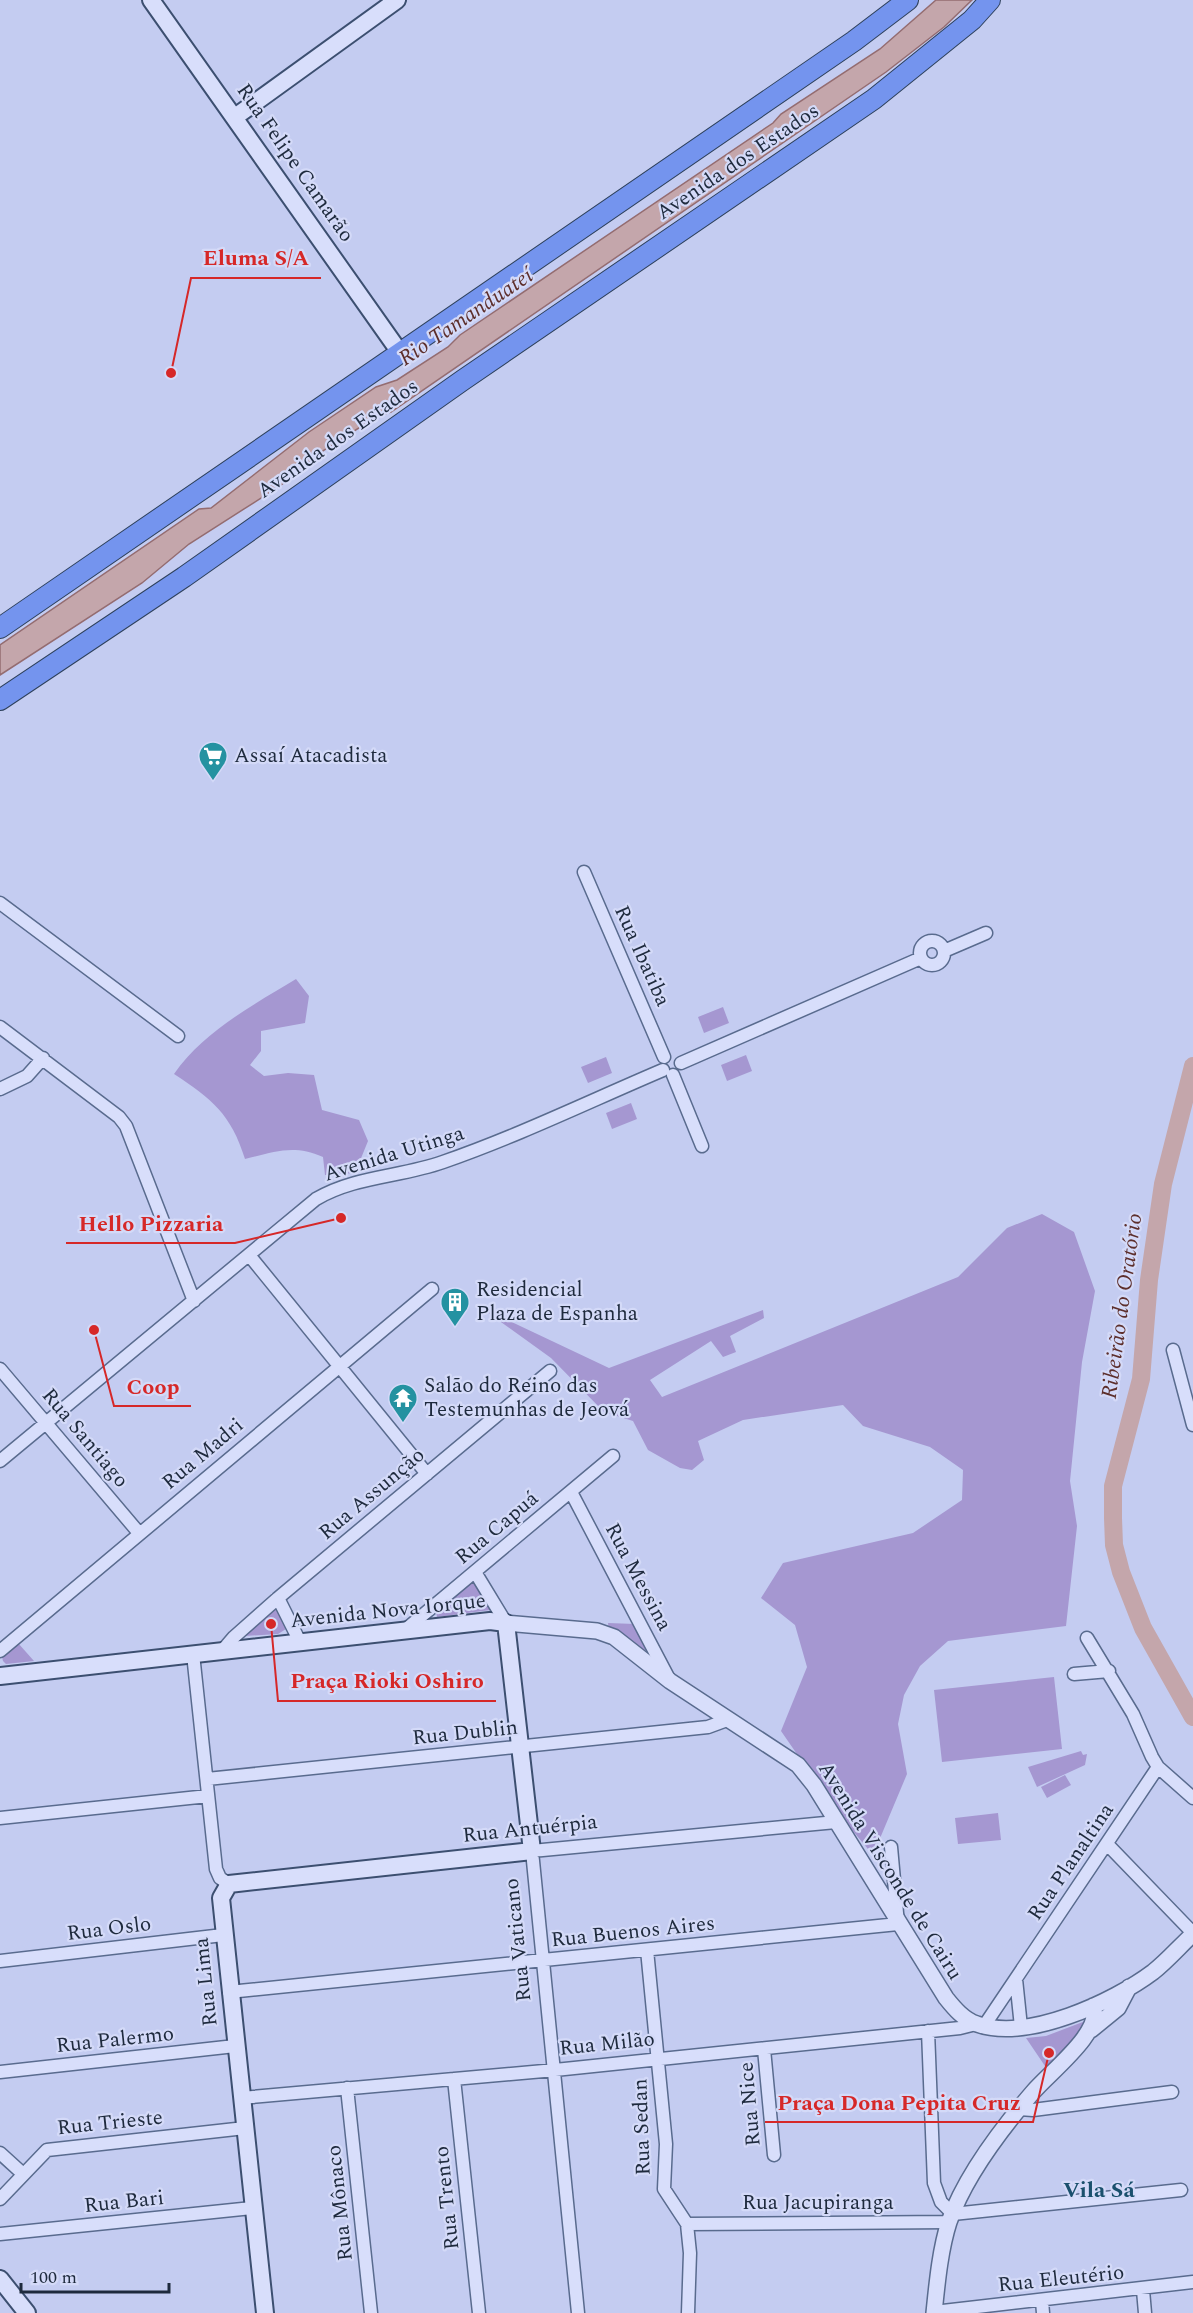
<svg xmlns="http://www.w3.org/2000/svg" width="1193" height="2313" font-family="Spectral,serif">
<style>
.green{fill:#a597d1}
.water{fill:#c4a6ab;stroke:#946c70;stroke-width:1.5}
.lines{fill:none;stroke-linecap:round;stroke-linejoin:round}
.river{stroke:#c4a6ab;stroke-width:18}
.minor-casing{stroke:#596b8e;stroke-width:15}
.tertiary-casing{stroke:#596b8e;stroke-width:18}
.secondary-casing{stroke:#3c4f70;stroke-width:20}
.trunk-casing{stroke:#2d405b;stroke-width:22}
.minor{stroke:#d8defb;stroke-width:12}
.tertiary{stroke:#d8defb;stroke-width:15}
.secondary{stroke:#d8defb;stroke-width:16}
.trunk{stroke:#7494ee;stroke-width:20}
.labels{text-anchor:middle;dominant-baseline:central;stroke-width:4.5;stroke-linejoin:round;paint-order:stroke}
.street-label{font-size:21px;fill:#1e2a3d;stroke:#d4daf8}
.poi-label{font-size:21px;fill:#1e2a3d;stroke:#d4daf8;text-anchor:start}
.water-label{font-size:22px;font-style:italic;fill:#5d2f2c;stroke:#d4daf8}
.neighbourhood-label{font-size:22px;font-weight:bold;fill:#1a506d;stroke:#d4daf8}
.leader{fill:none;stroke:#d62828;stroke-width:2}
.callout-dot{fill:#d62828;stroke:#d4daf8;stroke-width:2}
.callout-label{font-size:22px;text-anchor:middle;font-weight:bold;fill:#d62828;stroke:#d4daf8;stroke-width:4.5;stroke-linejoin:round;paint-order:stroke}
</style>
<rect width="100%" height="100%" fill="#c4ccf1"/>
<path class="green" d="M296,979L309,996L305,1023L261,1031V1051L250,1065L264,1076L288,1073L314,1075L322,1110L359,1120L368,1141L355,1173L325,1175L323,1157C293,1144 275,1152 245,1159C231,1114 212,1099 174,1074C203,1032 253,1005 296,979Z
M723,1007L729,1023L704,1033L698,1017Z
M746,1055L752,1071L727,1081L721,1065Z
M606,1057L612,1073L588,1083L581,1067Z
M631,1103L637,1119L612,1129L606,1113Z
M1042,1214L1074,1232L1095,1291L1082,1362L1070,1481L1077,1526L1066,1626L948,1641L920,1666L904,1695L898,1724L907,1774L873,1855L837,1812L781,1731L807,1667L795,1625L761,1598L783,1563L913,1533L962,1500L963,1470L930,1447L863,1426L843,1405L743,1420L698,1441L704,1460L692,1470L680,1468L648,1450L633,1421L604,1412L551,1358L480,1307L609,1368L763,1310L764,1318L730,1336L736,1352L723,1357L711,1341L650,1380L662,1397L958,1277L1007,1228Z
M473,1581L490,1610L437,1617L436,1611Z
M275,1609L287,1625L286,1629L278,1634L245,1636Z
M608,1623L635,1624L646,1651L609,1630Z
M18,1643L34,1661L6,1664L3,1661L2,1657Z
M1054,1677L1062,1749L942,1762L934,1690Z
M1081,1751L1083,1755L1087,1754L1085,1765L1037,1787L1028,1767Z
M1065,1775L1071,1785L1047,1798L1041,1787Z
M998,1813L1001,1840L958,1844L955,1818Z
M1088,2020L1091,2022L1047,2069L1026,2038L1046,2036Z"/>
<path class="water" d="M936,0H972L944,27L886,72L391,412L376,417L321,452L280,486L189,544L142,583L0,675V645L199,509L211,508L309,432L376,387L397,380L448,347L460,335L773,123L781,114L880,49Z"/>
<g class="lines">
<path class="river" d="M1193,1066L1163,1184L1149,1280L1141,1379L1113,1486V1518L1114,1545L1121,1572L1143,1628L1193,1717"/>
<g class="minor-casing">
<path id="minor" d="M584,872L664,1057
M0,903L178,1036
M920 953a12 12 0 1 1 24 0a12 12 0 1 1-24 0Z
M944,951L986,933
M0,1027L119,1117L126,1126L194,1301
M681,1063L921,958
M673,1075L702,1146
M0,1089L27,1076L43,1058
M249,1255L427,1474
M1173,1350L1193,1425
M0,1369L139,1533
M0,1461L316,1199C355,1176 401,1177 443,1162C518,1136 590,1101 663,1070
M571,1492L668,1677
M475,1572L506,1623
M278,1598L300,1642
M405,1630L613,1456
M1087,1638L1133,1714L1152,1757L1158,1767L1193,1798
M0,1651L432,1289
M222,1651L234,1637L278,1598L550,1371
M193,1654L216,1869L220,1878L229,1884
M1074,1674L1109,1671
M207,1779L708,1727L727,1720
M0,1818L208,1796
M1107,1844L1193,1933
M647,1950L666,2144L664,2189L687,2224L690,2253L688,2313
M0,1961L223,1935
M1016,1979L1021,2027
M229,1992L898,1924L891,1847
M984,2026L1158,1767
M928,2031L934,2183L941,2202L953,2214L1181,2190
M764,2049L774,2155
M0,2072L235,2046
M454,2079L479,2313
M347,2088L371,2313
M241,2098L555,2070L960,2028L976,2024
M1019,2109L1033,2110L1172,2092
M0,2153L22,2173
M0,2199L47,2150L245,2128
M687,2224L949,2222
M0,2234L252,2208
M1143,2290L1145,2313
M1042,2301L1043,2313
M934,2312L1193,2282
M578,2313L532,1851L836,1822"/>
</g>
<g class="tertiary-casing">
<path id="tertiary" d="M506,1623L597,1631L614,1637L670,1681L798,1765L814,1785L946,1998C954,2008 964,2020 977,2024C1027,2042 1113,2002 1153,1972C1167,1961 1180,1946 1193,1934
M1091,2030L1118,2008L1129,1987
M934,2313C937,2284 940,2250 949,2222C965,2176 1002,2128 1033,2092C1050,2072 1104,2031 1093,2006"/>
</g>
<g class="secondary-casing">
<path id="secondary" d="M151,0L401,354
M235,117L397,0
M0,1676L490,1621L506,1623L532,1851L229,1884L221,1898L265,2313
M0,2279L27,2313"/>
</g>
<g class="trunk-casing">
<path id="trunk" d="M0,628L854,41L908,0
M0,700L184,577L463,380L874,99L972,20L990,0"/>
</g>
<use href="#minor" class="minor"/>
<use href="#tertiary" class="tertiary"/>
<use href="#secondary" class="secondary"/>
<use href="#trunk" class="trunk"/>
</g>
<defs>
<g id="supermarket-pin" transform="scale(1.5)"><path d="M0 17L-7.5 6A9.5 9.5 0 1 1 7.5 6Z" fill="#2492a1" stroke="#d4daf8"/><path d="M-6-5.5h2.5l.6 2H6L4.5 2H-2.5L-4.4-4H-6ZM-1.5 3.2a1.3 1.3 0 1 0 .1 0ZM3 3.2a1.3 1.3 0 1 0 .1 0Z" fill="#fff"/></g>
<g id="building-pin" transform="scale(1.5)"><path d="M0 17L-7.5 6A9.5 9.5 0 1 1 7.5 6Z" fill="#2492a1" stroke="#d4daf8"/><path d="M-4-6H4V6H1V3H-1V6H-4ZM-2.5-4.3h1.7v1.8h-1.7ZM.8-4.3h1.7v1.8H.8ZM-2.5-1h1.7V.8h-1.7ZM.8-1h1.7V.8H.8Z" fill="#fff"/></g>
<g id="temple-pin" transform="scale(1.5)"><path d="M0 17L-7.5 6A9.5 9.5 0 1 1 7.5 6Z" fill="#2492a1" stroke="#d4daf8"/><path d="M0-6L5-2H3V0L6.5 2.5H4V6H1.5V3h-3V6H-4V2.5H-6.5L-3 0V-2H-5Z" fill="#fff"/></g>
</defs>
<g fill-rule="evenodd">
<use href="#supermarket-pin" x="213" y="756"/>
<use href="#building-pin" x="455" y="1302"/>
<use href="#temple-pin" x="403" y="1398"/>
</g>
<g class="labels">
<g class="street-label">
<text transform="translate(738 162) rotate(-34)">Avenida dos Estados</text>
<text transform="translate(295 163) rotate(55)">Rua Felipe Camarão</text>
<text transform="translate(338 439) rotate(-35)">Avenida dos Estados</text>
<text transform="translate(642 956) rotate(66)">Rua Ibatiba</text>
<text transform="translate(394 1154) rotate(-17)">Avenida Utinga</text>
<text transform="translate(85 1438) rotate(50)">Rua Santiago</text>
<text transform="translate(203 1454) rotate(-40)">Rua Madri</text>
<text transform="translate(372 1494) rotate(-40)">Rua Assunção</text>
<text transform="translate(497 1528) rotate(-40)">Rua Capuá</text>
<text transform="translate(638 1577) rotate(62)">Rua Messina</text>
<text transform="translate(388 1611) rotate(-6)">Avenida Nova Iorque</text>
<text transform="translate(465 1733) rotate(-6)">Rua Dublin</text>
<text transform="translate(530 1829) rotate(-6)">Rua Antuérpia</text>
<text transform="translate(1071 1862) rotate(-56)">Rua Planaltina</text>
<text transform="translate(890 1871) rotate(58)">Avenida Visconde de Cairu</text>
<text transform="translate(109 1929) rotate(-7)">Rua Oslo</text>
<text transform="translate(633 1932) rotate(-6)">Rua Buenos Aires</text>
<text transform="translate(518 1940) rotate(-96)">Rua Vaticano</text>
<text transform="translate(206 1982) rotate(-96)">Rua Lima</text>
<text transform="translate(115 2040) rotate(-6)">Rua Palermo</text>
<text transform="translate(607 2044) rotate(-6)">Rua Milão</text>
<text transform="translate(750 2104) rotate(-95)">Rua Nice</text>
<text transform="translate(110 2123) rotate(-6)">Rua Trieste</text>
<text transform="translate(642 2127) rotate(-92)">Rua Sedan</text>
<text transform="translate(447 2198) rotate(-96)">Rua Trento</text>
<text transform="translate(124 2202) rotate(-6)">Rua Bari</text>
<text transform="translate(340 2203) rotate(-96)">Rua Mônaco</text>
<text x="818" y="2203">Rua Jacupiranga</text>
<text transform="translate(1061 2279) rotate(-6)">Rua Eleutério</text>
</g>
<g class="poi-label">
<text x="234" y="756">Assaí Atacadista</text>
<text x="476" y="1290">Residencial<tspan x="476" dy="24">Plaza de Espanha</tspan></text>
<text x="424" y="1386">Salão do Reino das<tspan x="424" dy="24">Testemunhas de Jeová</tspan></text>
</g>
<g class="water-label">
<text transform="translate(466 317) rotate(-34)">Rio Tamanduateí</text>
<text transform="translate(1122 1306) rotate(-82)">Ribeirão do Oratório</text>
</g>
<g class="neighbourhood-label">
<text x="1099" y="2190">Vila Sá</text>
</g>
</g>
<path class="leader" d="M171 373L191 278H321M341 1218L235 1243H66M94 1330L114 1406H191M271 1624L278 1701H496M1049 2053L1033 2122H765"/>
<g class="callout-dot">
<circle cx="171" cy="373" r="6"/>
<circle cx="341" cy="1218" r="6"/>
<circle cx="94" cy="1330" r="6"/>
<circle cx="271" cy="1624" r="6"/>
<circle cx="1049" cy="2053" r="6"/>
</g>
<g class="callout-label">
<text x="256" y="265">Eluma S/A</text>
<text x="151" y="1231">Hello Pizzaria</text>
<text x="153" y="1394">Coop</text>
<text x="387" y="1688">Praça Rioki Oshiro</text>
<text x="899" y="2110">Praça Dona Pepita Cruz</text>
</g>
<path d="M21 2283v9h148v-9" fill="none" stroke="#1e2a3d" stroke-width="3"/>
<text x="30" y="2283" font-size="18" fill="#1e2a3d" stroke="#d4daf8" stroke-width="4.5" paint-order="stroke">100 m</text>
</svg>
